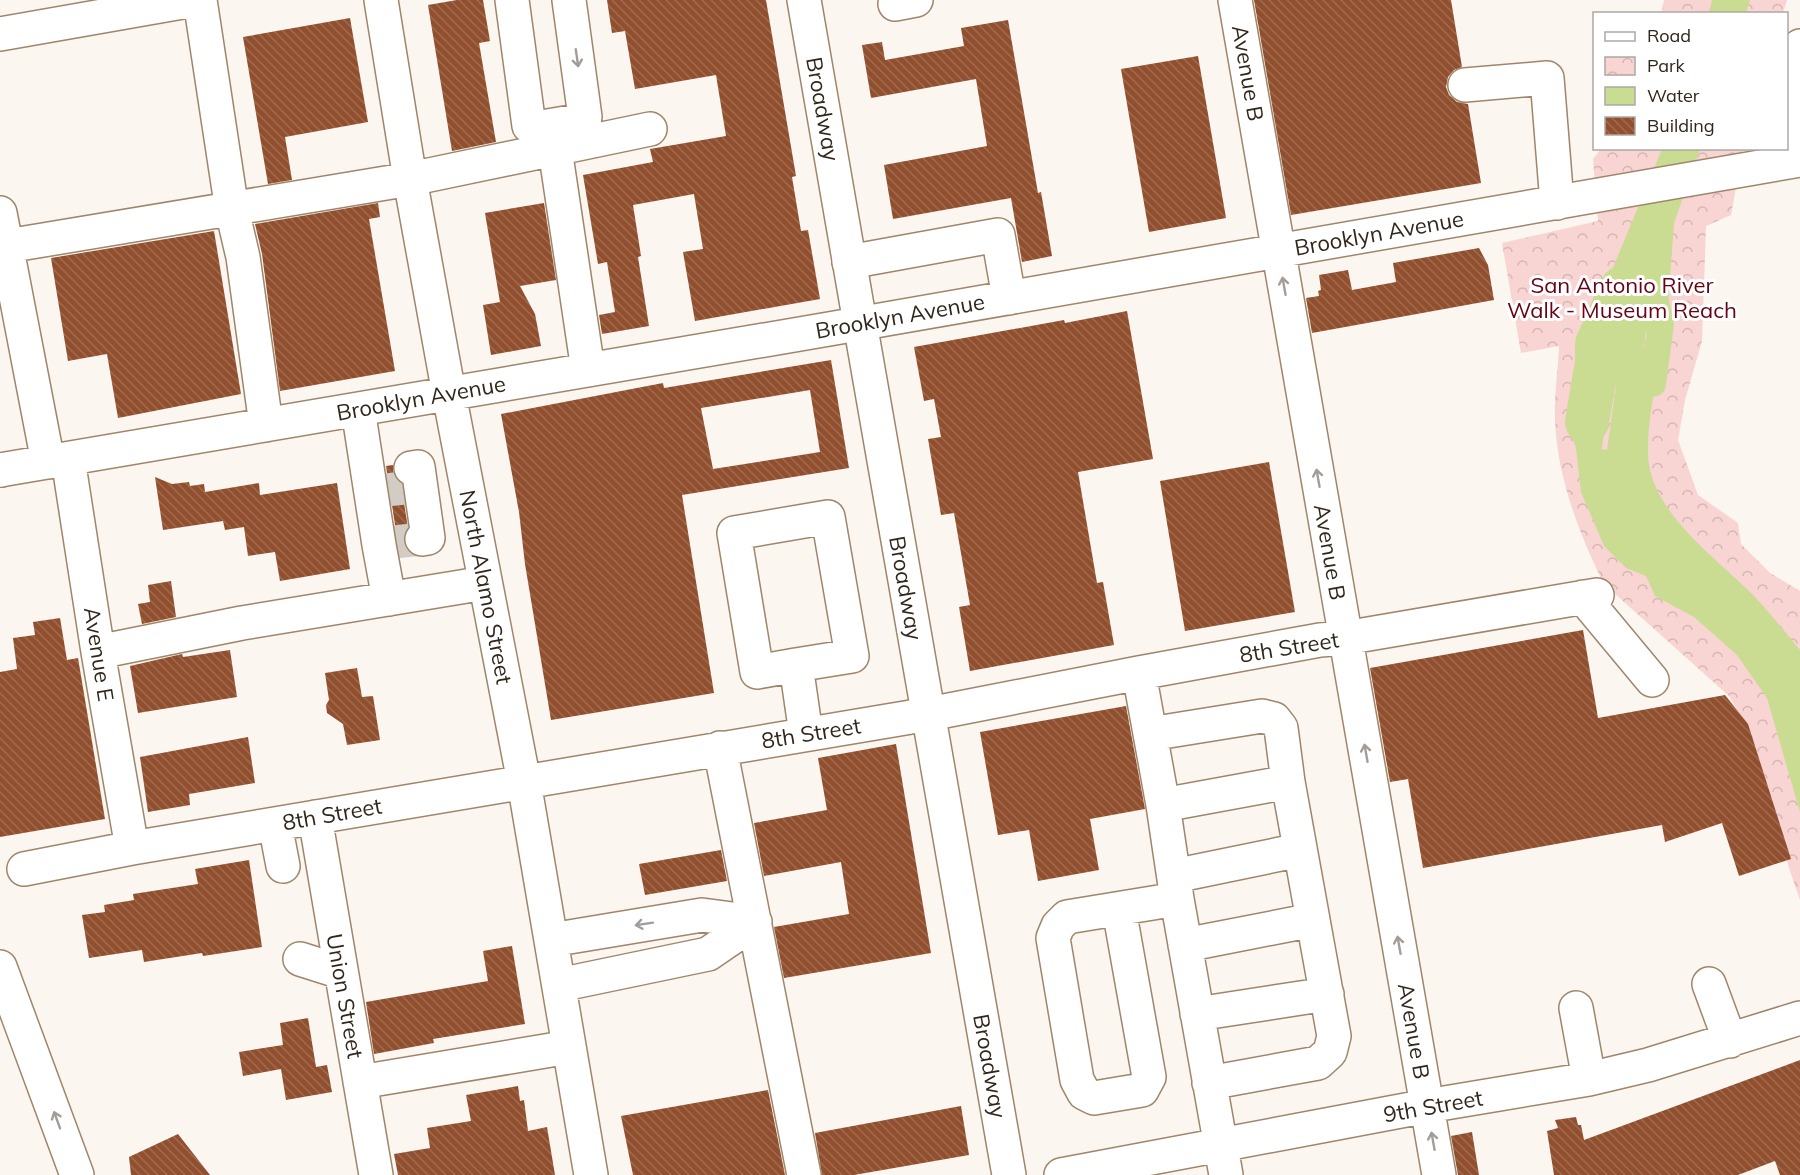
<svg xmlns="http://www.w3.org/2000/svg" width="1800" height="1175" font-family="Mulish,sans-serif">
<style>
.park{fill:url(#park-crowns)}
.water{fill:#c9dc91}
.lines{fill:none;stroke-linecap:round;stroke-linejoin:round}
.canal{stroke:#c9dc91;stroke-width:26}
.river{stroke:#c9dc91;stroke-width:44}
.building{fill:url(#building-back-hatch);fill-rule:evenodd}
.minor-tunnel{stroke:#d2ccc5;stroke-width:33;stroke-dasharray:33 16;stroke-linecap:butt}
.minor-casing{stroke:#9f866a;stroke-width:36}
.major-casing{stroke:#9f866a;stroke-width:36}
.highway-casing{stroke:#9f866a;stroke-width:36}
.minor{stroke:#fff;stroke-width:33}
.major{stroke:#fff;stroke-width:33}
.highway{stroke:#fff;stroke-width:33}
.oneway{stroke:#a29d98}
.labels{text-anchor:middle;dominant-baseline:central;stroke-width:6;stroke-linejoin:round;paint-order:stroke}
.street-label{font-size:22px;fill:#30261b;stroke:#fff}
.park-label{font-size:22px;fill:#680214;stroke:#fff}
</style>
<defs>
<pattern id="park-crowns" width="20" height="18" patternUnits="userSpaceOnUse" patternTransform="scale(1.5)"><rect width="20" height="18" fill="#f8d4d2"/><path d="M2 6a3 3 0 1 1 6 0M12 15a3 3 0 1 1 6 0" fill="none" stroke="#d5b6b4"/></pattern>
<pattern id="building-back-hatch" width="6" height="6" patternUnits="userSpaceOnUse" patternTransform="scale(1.5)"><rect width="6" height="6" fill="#914f2e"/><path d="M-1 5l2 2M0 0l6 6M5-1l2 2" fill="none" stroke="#9d6b51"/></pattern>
</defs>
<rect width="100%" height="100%" fill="#fbf6f0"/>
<path class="park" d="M1664,0H1787L1783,13L1661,14Z
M1601,149H1743L1731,215L1706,226L1702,341L1685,400L1678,440L1698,495L1738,523L1741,544L1770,573L1800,591V900L1790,871L1749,730L1729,696L1604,584C1579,534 1557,476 1555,420C1554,396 1558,371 1559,346L1521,353L1502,243L1598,221L1593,159Z"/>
<path class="water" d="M1712,0H1750L1746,13H1709Z
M1662,149H1700L1674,223L1666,333L1618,329L1612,345L1582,343Z
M1622,344L1662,350C1656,384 1647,420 1648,454C1649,512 1719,560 1755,597C1771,614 1785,632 1800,650V812L1767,698L1737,655L1694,617L1655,596L1646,576L1626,568L1604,546L1581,492L1576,448L1572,437L1575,395L1584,361L1610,365L1608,393L1602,449L1607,450Z"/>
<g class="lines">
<path class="canal" d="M1627,379L1637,296
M1653,384L1661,323L1655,299"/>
<path class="river" d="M1587,422L1597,363V344L1622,288"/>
</g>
<path class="building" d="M457,0H483L490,41L479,43L496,142L452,151L428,5Z
M607,0H766L796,176L792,177L801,231L808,230L820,299L695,321L683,252L703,249L694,194L633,205L641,256L638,257L649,326L602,334L599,315L615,312L607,262L598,264L583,175L653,162L650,149L726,136L716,75L635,89L625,31L612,33Z
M1254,0H1451L1462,67L1454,70L1448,77L1446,87L1449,95L1457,102L1468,104L1481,183L1291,215Z
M350,18L368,122L285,137L292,180L268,184L243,37Z
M1008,20L1038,193L1041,192L1052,256L1022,262L1011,198L893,219L884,165L987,146L976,79L871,98L862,45L882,42L885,60L964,46L961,28Z
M1198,56L1226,218L1149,232L1121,69Z
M378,203L380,217L369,219L395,371L280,391L262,254L255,224Z
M544,203L556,280L520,286L535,314L541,346L491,355L483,305L500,302L485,213Z
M214,231L241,394L118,418L107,354L68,361L51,258Z
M1479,248L1488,265L1494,300L1312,333L1306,298L1319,296L1318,291L1321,290L1319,275L1348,270L1352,290L1396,282L1393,263Z
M1127,311L1153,459L1078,472L1097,583L1103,582L1114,645L970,671L959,607L970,605L954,513L941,515L928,439L941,437L934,399L924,401L914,347L1064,320L1065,323Z
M831,360L849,468L682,495L714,693L551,720L525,564L519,512L501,414L663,383L664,388ZM810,390L820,452L713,469L701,408Z
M1269,462L1295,612L1185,631L1160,481Z
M393,465V471L396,479L401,484L408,528L404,533L403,542L407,550L399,551L386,466Z
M155,477L172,484L189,482L190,486L204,484L205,492L259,483L260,495L337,483L350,569L280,581L275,552L248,556L244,527L225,530L223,521L163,530Z
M171,581L176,617L142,624L138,604L150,602L148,585Z
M60,618L67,660L78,658L105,819L0,837V672L17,669L13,638L35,635L33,622Z
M1583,630L1598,718L1725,695L1748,724L1791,859L1739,876L1722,823L1665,842L1662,825L1423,868L1408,779L1390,782L1370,668Z
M230,650L237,697L138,713L130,666L182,654L183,657Z
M357,668L362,697L373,696L380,740L347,745L343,724L327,713L326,705L329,700L325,673Z
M1126,706L1145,809L1090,819L1099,870L1038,881L1029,830L998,835L980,732Z
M248,737L255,783L189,794L190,805L148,812L140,757Z
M896,744L931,953L784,978L774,927L849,914L841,862L764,876L754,823L827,810L818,758Z
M721,850L727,881L645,895L639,864Z
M249,860L262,947L203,956L202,953L144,962L142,950L89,958L82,915L105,912L104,905L134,900L133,894L198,884L195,869Z
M512,946L525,1024L433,1039L434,1043L374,1054L366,1002L488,981L483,951Z
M308,1018L316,1067L327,1065L332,1092L286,1100L281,1069L243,1076L239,1052L283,1045L280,1023Z
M1800,1060V1175H1780L1775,1161L1738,1175H1554L1547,1131L1558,1128L1555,1120L1576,1117L1578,1125H1581L1584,1140Z
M518,1086L520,1101L524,1100L528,1131L547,1127L555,1175H398L394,1154L430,1148L427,1128L471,1121L466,1095Z
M768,1090L785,1175H633L621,1116Z
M961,1106L969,1155L854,1175H822L815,1133Z
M1472,1132L1479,1175H1458L1451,1136Z
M178,1134L210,1175H131L129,1157Z"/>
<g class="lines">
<path class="minor-tunnel" d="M386,490L414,487
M394,542L422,539"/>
<g class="minor-casing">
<path id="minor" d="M200,0L232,210L243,257L266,425
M381,0L410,179L449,394L524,782L591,1175
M512,0L529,126L536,128L583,120L585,117L569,0
M1235,0L1439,1175
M895,4L916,0
M0,34L194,0
M1465,85L1547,78L1557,203
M555,149L588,370
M1789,162L1787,133L1792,65L1800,46
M0,213L48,462
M7,246L410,179L650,129
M849,262L998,235L1009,298
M358,409L379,545L389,599
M68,459L98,652L132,848
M411,468L418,467L428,538L422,539
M0,470L829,329L1800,160
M1583,597L1652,680
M98,652L242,623L485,583
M796,665L757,672L734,533L828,517L852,656L796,665L806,734
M1139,673L1163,805L1177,899L1226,1175
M1150,734L1262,716L1274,719L1281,728L1288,782L1334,1036L1330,1052L1318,1063L1209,1083
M720,748L804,1175
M1163,805L1288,782
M315,817L376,1175
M275,824L283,866
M24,869L132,848L929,714L1139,673L1320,640L1345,638L1597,595
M1174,876L1300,850
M1119,909L1149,1077L1142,1090L1094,1098L1084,1093L1077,1080L1053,938L1058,926L1067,917L1177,899
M551,940L702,915L755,922
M1185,945L1313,920
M300,959L341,972
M1709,984L1730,1041
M559,985L708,954L755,922
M1576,1008L1589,1079
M1197,1014L1327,994
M360,1082L569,1047
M1061,1175L1427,1106L1589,1079L1648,1065L1800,1018"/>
</g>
<g class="major-casing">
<path id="major" d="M804,0L860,323L1009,1175"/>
</g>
<g class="highway-casing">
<path id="highway" d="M0,470H1
M0,967L77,1175"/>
</g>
<use href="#minor" class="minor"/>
<use href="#major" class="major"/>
<use href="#highway" class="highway"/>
</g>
<defs><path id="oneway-shaft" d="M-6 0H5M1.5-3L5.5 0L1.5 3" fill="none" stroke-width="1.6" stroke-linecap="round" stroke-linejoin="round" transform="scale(1.5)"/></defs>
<g class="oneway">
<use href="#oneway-shaft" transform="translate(577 58) rotate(82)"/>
<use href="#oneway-shaft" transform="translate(1284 286) rotate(-100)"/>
<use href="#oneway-shaft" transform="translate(1318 478) rotate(-100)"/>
<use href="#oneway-shaft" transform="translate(1366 753) rotate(-100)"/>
<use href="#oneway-shaft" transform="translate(644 924) rotate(171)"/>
<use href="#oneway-shaft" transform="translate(1399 945) rotate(-100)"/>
<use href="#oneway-shaft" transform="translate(57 1120) rotate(-110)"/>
<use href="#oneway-shaft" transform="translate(1433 1141) rotate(-100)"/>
</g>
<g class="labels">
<g class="street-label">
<text transform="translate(1248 73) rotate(80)">Avenue B</text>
<text transform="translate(823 109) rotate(80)">Broadway</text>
<text transform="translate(1379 233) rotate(-10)">Brooklyn Avenue</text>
<text transform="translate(900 316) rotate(-10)">Brooklyn Avenue</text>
<text transform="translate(421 398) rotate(-10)">Brooklyn Avenue</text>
<text transform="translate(1330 552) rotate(80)">Avenue B</text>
<text transform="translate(486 587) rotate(79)">North Alamo Street</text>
<text transform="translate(906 588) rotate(80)">Broadway</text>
<text transform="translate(1289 647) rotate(-9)">8th Street</text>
<text transform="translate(99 654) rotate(81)">Avenue E</text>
<text transform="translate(811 733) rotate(-9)">8th Street</text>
<text transform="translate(332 814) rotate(-10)">8th Street</text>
<text transform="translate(345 996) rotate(80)">Union Street</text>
<text transform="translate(1414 1031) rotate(80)">Avenue B</text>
<text transform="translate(990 1066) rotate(80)">Broadway</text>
<text transform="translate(1433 1106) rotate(-10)">9th Street</text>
</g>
<g class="park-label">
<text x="1622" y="285">San Antonio River<tspan x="1622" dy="25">Walk - Museum Reach</tspan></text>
</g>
</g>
<rect x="1593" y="12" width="195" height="138" fill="#ffffff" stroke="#aca8a4" stroke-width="1.5"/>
<rect x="1605" y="32" width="30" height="9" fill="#ffffff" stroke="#aca8a4" stroke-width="1.5"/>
<text x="1647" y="42" font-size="18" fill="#30261b">Road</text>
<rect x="1605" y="57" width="30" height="18" fill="url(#park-crowns)" stroke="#aca8a4" stroke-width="1.5"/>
<text x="1647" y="72" font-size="18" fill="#30261b">Park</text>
<rect x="1605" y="87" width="30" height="18" fill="#c9dc91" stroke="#aca8a4" stroke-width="1.5"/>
<text x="1647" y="102" font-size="18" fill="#30261b">Water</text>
<rect x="1605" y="117" width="30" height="18" fill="url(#building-back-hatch)" stroke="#aca8a4" stroke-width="1.5"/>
<text x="1647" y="132" font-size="18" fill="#30261b">Building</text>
</svg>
